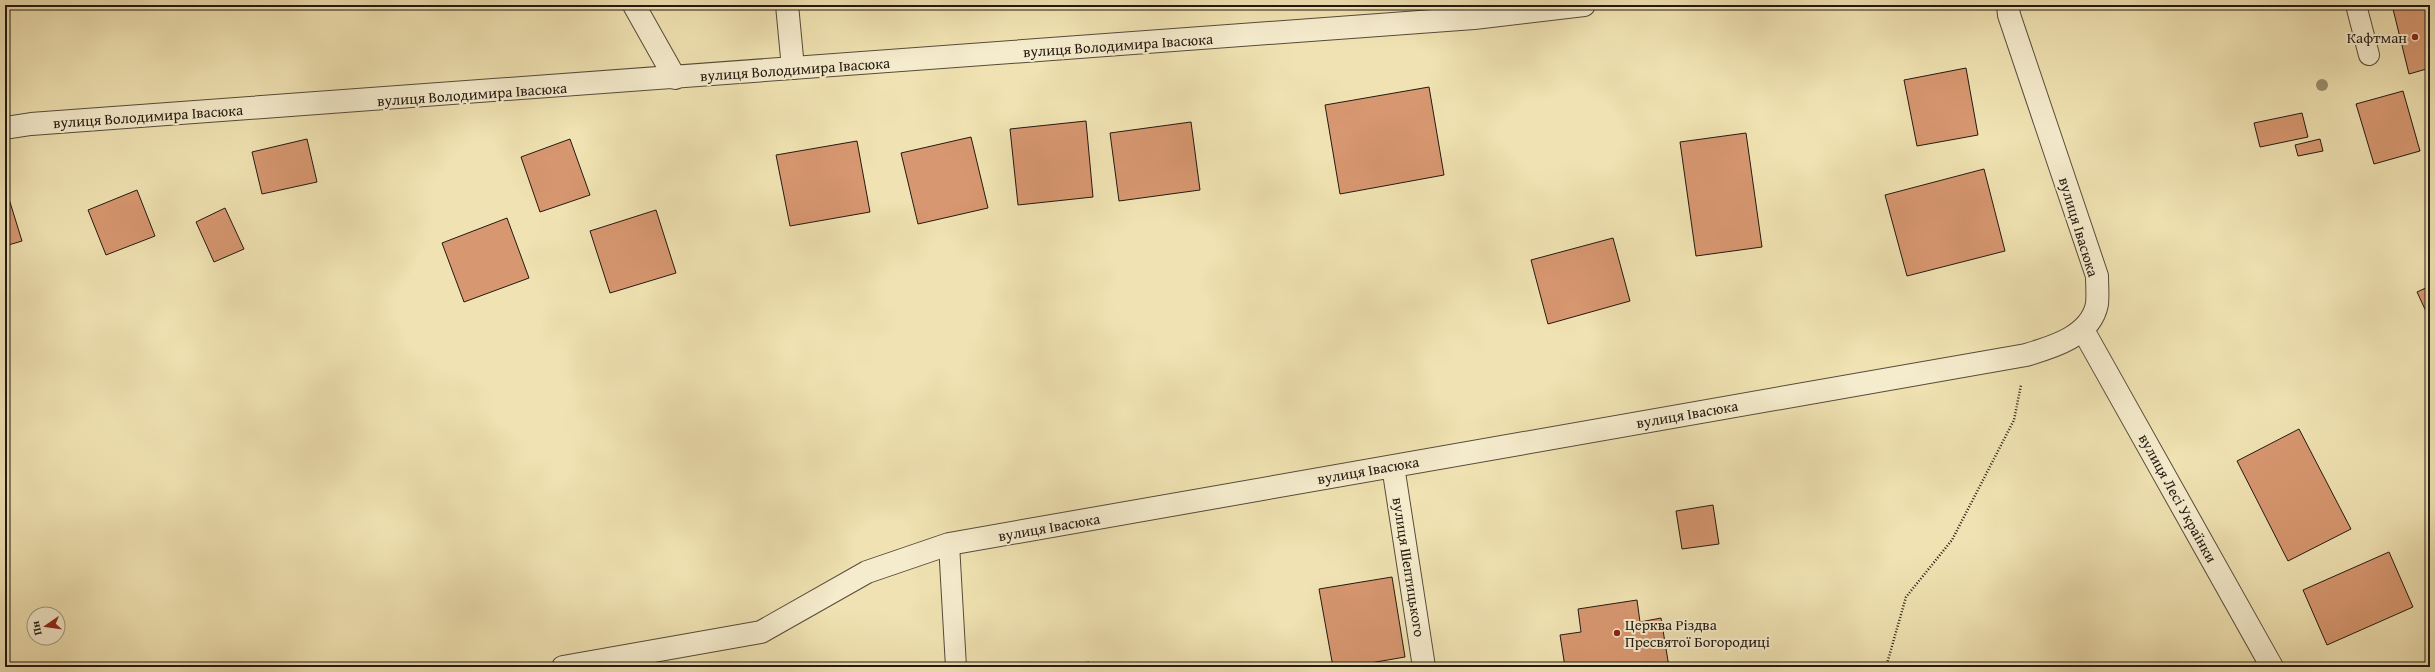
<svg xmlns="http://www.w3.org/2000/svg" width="2435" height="672" font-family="'Gentium Book Plus',serif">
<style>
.building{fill:#d79770;stroke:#231911}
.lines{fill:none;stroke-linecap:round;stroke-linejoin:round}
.service-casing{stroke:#564b39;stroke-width:22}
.minor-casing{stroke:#564b39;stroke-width:24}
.tertiary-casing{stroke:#564b39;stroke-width:24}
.path{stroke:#231911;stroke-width:2.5;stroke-dasharray:1 2;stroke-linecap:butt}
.service{stroke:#f5eccd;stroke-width:20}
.minor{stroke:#f5eccd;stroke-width:22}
.tertiary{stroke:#f5eccd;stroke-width:22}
.tree{fill:#998f6d}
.poi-dot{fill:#8f2418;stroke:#f5eccd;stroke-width:1.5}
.labels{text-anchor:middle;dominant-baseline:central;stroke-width:4;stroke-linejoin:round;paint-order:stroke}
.poi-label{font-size:15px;fill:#231911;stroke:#f5eccd;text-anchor:end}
.street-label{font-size:15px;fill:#231911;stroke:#f5eccd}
</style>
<rect width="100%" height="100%" fill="#f0e2b2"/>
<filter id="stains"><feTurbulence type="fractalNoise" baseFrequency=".005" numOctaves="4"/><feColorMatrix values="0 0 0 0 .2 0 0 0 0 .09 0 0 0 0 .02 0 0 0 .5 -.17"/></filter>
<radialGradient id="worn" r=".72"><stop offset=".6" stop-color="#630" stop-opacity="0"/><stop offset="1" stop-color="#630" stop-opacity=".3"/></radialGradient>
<path class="building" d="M2392,5H2430V68L2409,74Z
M1966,68L1978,135L1917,146L1904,80Z
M1429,87L1444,175L1340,194L1325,105Z
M2403,91L2420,151L2374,164L2356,104Z
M2302,113L2308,137L2260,147L2254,123Z
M1086,121L1093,197L1018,205L1010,129Z
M1191,122L1200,190L1119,201L1110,133Z
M1746,133L1762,247L1696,256L1680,142Z
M971,137L988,208L918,224L901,153Z
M307,139L317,182L262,194L252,152Z
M570,139L590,195L540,212L521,157Z
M2320,139L2323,151L2298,156L2295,145Z
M857,141L870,212L790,226L776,155Z
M1984,169L2005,251L1907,276L1885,195Z
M5,186L22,241L5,246Z
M137,190L155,236L106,255L88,210Z
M225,208L244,249L214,262L196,222Z
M656,210L676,273L610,293L590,231Z
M507,218L529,278L464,302L442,243Z
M1613,238L1630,301L1548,324L1531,260Z
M2430,286V320L2417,292Z
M2299,429L2351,529L2288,561L2237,461Z
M1713,505L1719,544L1682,549L1676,511Z
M2389,552L2413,607L2327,645L2303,590Z
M1392,577L1405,657L1347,667H1333L1319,589Z
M1637,600L1640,622L1661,618L1669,667H1565L1560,635L1581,632L1578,609Z
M1089,662L1090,667H1059Z
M926,665V667H884Z"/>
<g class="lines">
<g class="service-casing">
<path id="service" d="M2356,5L2369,55
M949,544L956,667"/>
</g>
<g class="minor-casing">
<path id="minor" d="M634,5L675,78
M787,5L793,68
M2083,330L2272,667
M1393,466L1424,667
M563,667L761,632L867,572L949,544L2026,355C2053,347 2091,336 2097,304C2098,295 2097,285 2097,276L2009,15L2008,5"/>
</g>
<g class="tertiary-casing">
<path id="tertiary" d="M5,128L31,124C512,92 993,55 1474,18L1584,5"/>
</g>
<path class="path" d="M1886,667L1906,597L1952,540L2014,420L2021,385"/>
<use href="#service" class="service"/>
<use href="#minor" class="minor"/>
<use href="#tertiary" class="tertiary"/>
</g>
<circle class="tree" cx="2322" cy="85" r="6"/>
<g class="poi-dot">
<circle cx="2415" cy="37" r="4"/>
<circle cx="1617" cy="633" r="4"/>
</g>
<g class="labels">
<g class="poi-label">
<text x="2407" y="37">Кафтман</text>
<text x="1625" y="624" text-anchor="start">Церква Різдва<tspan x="1625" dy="17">Пресвятої Богородиці</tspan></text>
</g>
<g class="street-label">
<text transform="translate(1118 45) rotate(-4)">вулиця Володимира Івасюка</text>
<text transform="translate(795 69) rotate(-4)">вулиця Володимира Івасюка</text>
<text transform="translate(472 94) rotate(-4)">вулиця Володимира Івасюка</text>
<text transform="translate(148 116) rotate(-4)">вулиця Володимира Івасюка</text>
<text transform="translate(2079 227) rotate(73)">вулиця Івасюка</text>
<text transform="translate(1687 414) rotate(-10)">вулиця Івасюка</text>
<text transform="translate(1368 470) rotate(-10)">вулиця Івасюка</text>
<text transform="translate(2178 498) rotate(61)">вулиця Лесі Українки</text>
<text transform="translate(1049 527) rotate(-10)">вулиця Івасюка</text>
<text transform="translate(1409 567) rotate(81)">вулиця Шептицького</text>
</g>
</g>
<rect width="2435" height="672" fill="none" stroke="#f0e2b2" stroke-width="20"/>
<rect x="6" y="6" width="2423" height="660" fill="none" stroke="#231911" stroke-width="2"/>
<rect x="10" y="10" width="2415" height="652" fill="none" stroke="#231911"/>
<g transform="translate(46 626) rotate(257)"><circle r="19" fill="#f5eccd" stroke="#a19882"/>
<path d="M0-3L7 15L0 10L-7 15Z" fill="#8f2418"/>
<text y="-6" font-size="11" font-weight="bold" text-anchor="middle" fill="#231911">Пн</text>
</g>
<rect width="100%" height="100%" filter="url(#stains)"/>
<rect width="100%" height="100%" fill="url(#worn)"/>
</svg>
